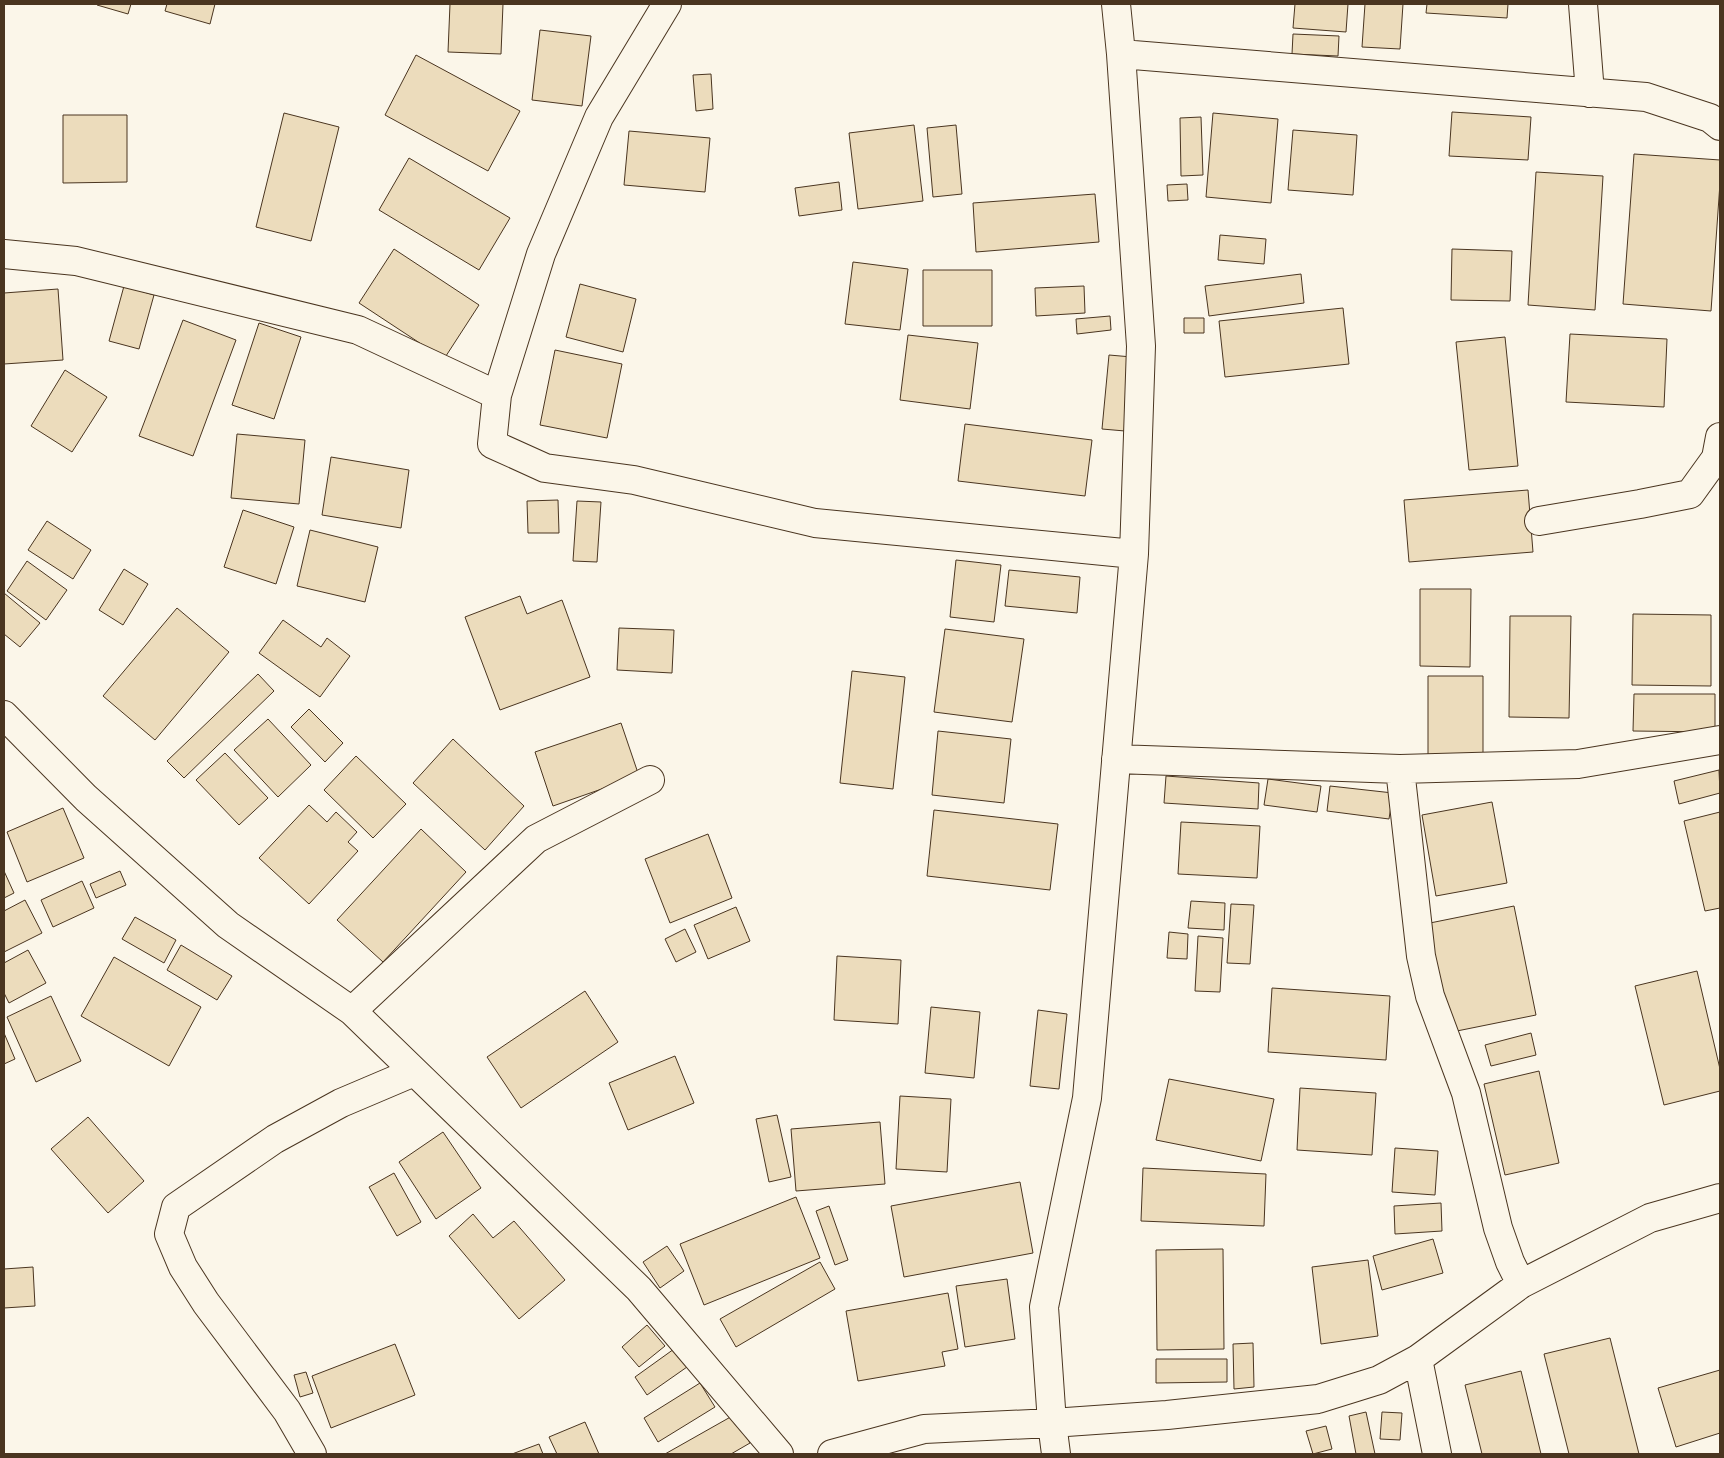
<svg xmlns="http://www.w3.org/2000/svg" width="1724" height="1458" font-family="'Varela Round',sans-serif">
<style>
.building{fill:#ecdcbc;stroke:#4a3520}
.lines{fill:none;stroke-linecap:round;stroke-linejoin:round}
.minor-casing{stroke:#4a3520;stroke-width:30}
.minor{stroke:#fbf6e9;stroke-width:28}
</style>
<rect width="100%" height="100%" fill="#fbf6e9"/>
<path class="building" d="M97,4H131L128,14L97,5Z
M167,4H215L210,24L165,11Z
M450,4H503L501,54L448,52Z
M1295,4H1348L1346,32L1293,28Z
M1365,4H1403L1400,49L1362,47Z
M1427,4H1508L1507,18L1426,13Z
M540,30L591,36L582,106L532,100Z
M1293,34L1339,36L1338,56L1292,54Z
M416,55L520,111L488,171L385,115Z
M711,74L713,109L696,111L693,75Z
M1452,112L1531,117L1528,160L1449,156Z
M284,113L339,127L311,241L256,227Z
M1213,113L1278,119L1271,203L1206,197Z
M63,115H127V182L63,183Z
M1201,117L1203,175L1181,176L1180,118Z
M914,125L923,201L858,209L849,133Z
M956,125L962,194L933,197L927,128Z
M1293,130L1357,135L1353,195L1288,190Z
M629,131L710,138L705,192L624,185Z
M1634,154L1720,160V183L1711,311L1623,304Z
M409,158L510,218L479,270L379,210Z
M1536,172L1603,176L1595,310L1528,305Z
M839,182L842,210L799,216L795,188Z
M1187,184L1188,200L1168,201L1167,185Z
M1095,194L1099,242L976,252L973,203Z
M1220,235L1266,239L1264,264L1218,260Z
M394,249L479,305L444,359L359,303Z
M1452,249L1512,251L1510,301L1451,300Z
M853,262L908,269L900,330L845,324Z
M923,270H992V326H923Z
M1301,274L1304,303L1209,316L1205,286Z
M580,284L636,299L623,352L566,337Z
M124,286L154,295L139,349L109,341Z
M1084,286L1085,313L1036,316L1035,288Z
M58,289L63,360L4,364V293Z
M1343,308L1349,364L1225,377L1219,321Z
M1110,316L1111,330L1077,334L1076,319Z
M1184,318H1204V333H1184Z
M183,320L236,340L193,456L139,436Z
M259,323L301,337L274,419L232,405Z
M1570,334L1667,339L1664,407L1566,402Z
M908,335L978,343L970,409L900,400Z
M1505,337L1518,466L1469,470L1456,342Z
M555,350L622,364L607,438L540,425Z
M1109,355L1132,357L1125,431L1102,429Z
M65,370L107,397L72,452L31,426Z
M965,424L1092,440L1085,496L958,481Z
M237,434L305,440L299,504L231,498Z
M331,457L409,470L401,528L322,515Z
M1528,490L1533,552L1409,562L1404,500Z
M558,500L559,533H528L527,501Z
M577,501L601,502L597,562L573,561Z
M243,510L294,527L276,584L224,567Z
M47,521L91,550L73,579L28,550Z
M310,530L378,547L365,602L297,586Z
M956,560L1001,565L994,622L950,617Z
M27,561L67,590L46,620L7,591Z
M124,569L148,584L123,625L99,610Z
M1009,570L1080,577L1077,613L1005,606Z
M1420,589H1471L1470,667L1420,666Z
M4,593L40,623L20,647L4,634Z
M520,596L527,614L562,600L590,677L500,710L465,617Z
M177,608L229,652L155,740L103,696Z
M1633,614L1711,615V686L1632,685Z
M1510,616H1571L1569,718L1509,717Z
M283,620L321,647L327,638L350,656L320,697L259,653Z
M619,628L674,630L672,673L617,670Z
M945,629L1024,639L1012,722L934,712Z
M852,671L905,677L893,789L840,783Z
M258,674L274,691L184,778L167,761Z
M1428,676H1483V757L1428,756Z
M1634,694H1715V732L1633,731Z
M309,709L343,743L325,762L291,727Z
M268,719L311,765L278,797L234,750Z
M621,723L639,776L553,806L535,752Z
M938,731L1011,739L1004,803L932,795Z
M453,739L524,806L485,850L413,783Z
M225,753L268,798L239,825L196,780Z
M356,756L406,804L373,838L324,790Z
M1719,770L1720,793L1679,804L1674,781Z
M1166,776L1259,783L1258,809L1164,803Z
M1268,779L1321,786L1317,812L1264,805Z
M1330,786L1393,793L1389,819L1327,811Z
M1492,802L1507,883L1436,896L1422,815Z
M309,805L327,822L336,812L357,832L348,842L358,851L309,904L259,858Z
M63,808L84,858L27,882L7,832Z
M934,810L1058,824L1050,890L927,876Z
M1720,812V908L1705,911L1684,821Z
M1181,822L1260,826L1257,878L1178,874Z
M421,829L466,872L383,962L337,920Z
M708,834L732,898L670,923L645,859Z
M4,871L14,893L4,898Z
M120,871L126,885L96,898L90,884Z
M82,881L94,908L53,927L41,900Z
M25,900L42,933L4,952V911Z
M1191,901L1225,903L1224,930L1188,928Z
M1231,904L1254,905L1250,964L1227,963Z
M1514,906L1536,1015L1447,1033L1425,924Z
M736,907L750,941L708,959L694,925Z
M135,917L176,940L164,963L122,939Z
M685,929L696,952L676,962L665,939Z
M1169,932L1188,934L1187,959L1167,958Z
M1198,936L1223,938L1220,992L1195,991Z
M181,945L232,976L217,1000L167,970Z
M28,950L46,983L9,1003L4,993V963Z
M837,956L901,960L898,1024L834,1020Z
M114,957L201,1007L169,1066L81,1016Z
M1697,971L1720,1069V1091L1664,1105L1635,986Z
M1272,988L1390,996L1386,1060L1268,1052Z
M585,991L618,1042L521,1108L487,1057Z
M51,996L81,1061L36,1082L7,1017Z
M931,1007L980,1012L974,1078L925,1073Z
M1038,1010L1067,1014L1059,1089L1030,1086Z
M4,1033L15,1059L4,1064Z
M1531,1033L1536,1055L1491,1066L1485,1045Z
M675,1056L694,1103L628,1130L609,1083Z
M1539,1071L1559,1163L1505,1175L1484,1084Z
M1169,1079L1274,1099L1261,1161L1156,1140Z
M1300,1088L1376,1093L1372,1155L1297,1150Z
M900,1096L951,1099L947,1172L896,1169Z
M777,1115L791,1177L769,1182L756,1119Z
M88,1117L144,1181L108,1213L51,1149Z
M880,1122L885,1184L796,1191L791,1129Z
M443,1132L481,1188L436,1219L399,1162Z
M1395,1148L1438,1151L1435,1195L1392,1192Z
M1143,1168L1266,1174L1264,1226L1141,1221Z
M394,1173L421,1222L397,1236L369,1187Z
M1020,1182L1033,1253L904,1277L891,1206Z
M796,1197L820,1258L704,1305L680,1244Z
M1441,1203L1442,1231L1395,1234L1394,1206Z
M829,1206L848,1260L835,1265L816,1211Z
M473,1214L493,1238L514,1221L565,1280L519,1319L449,1236Z
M1433,1239L1443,1273L1382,1290L1373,1256Z
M667,1246L684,1271L660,1288L643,1262Z
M1223,1249L1224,1349L1157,1350L1156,1250Z
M1368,1260L1378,1336L1321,1344L1312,1267Z
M820,1262L835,1289L736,1347L720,1319Z
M33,1267L35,1306L4,1308V1269Z
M1007,1279L1015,1339L965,1347L956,1286Z
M948,1293L958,1349L942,1352L945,1366L858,1381L846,1311Z
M647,1325L665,1346L639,1367L622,1347Z
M1610,1338L1639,1454H1569L1544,1354Z
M1253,1343L1254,1387L1234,1389L1233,1344Z
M395,1344L415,1395L331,1428L312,1376Z
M674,1349L687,1367L647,1395L635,1377Z
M1156,1359H1227V1382L1156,1383Z
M1720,1370V1433L1676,1447L1658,1388Z
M1521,1371L1541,1454H1482L1465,1385Z
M306,1372L313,1393L300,1397L294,1375Z
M700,1383L715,1407L658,1442L644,1418Z
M1366,1412L1375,1454H1356L1349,1416Z
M1382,1412L1402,1413L1400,1440L1380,1439Z
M734,1415L750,1443L731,1454H665Z
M585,1422L599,1454H557L549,1437Z
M1326,1426L1332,1449L1313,1454L1306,1431Z
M539,1444L543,1454H512Z"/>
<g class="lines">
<g class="minor-casing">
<path id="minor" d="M667,4L599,117L541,254L497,395L492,444L545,468L634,480L815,523L1134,554
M1583,4L1590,93
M1121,54L1646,97L1710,118L1720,126
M4,254L76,261L358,330L497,395
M1539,521L1640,504L1690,494L1716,458L1720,437
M4,715L86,798L228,925L352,1011L639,1289L779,1454
M1116,759L1400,769L1578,764L1720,740
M1400,769L1421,956L1430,996L1466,1093L1498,1228L1510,1262L1521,1284
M352,1011L536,839L650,780
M1418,1359L1437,1454
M312,1454L287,1411L206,1303L183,1267L169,1234L176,1207L275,1139L341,1103L414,1072
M832,1454L924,1429L1052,1423L1167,1415L1318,1399L1379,1380L1418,1359L1521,1284L1650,1218L1720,1198
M1056,1454L1052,1423L1044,1307L1087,1098L1134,554L1141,346L1121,54L1116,4"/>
</g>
<use href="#minor" class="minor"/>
</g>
<rect width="1724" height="1458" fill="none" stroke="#4a3520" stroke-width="10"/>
</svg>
